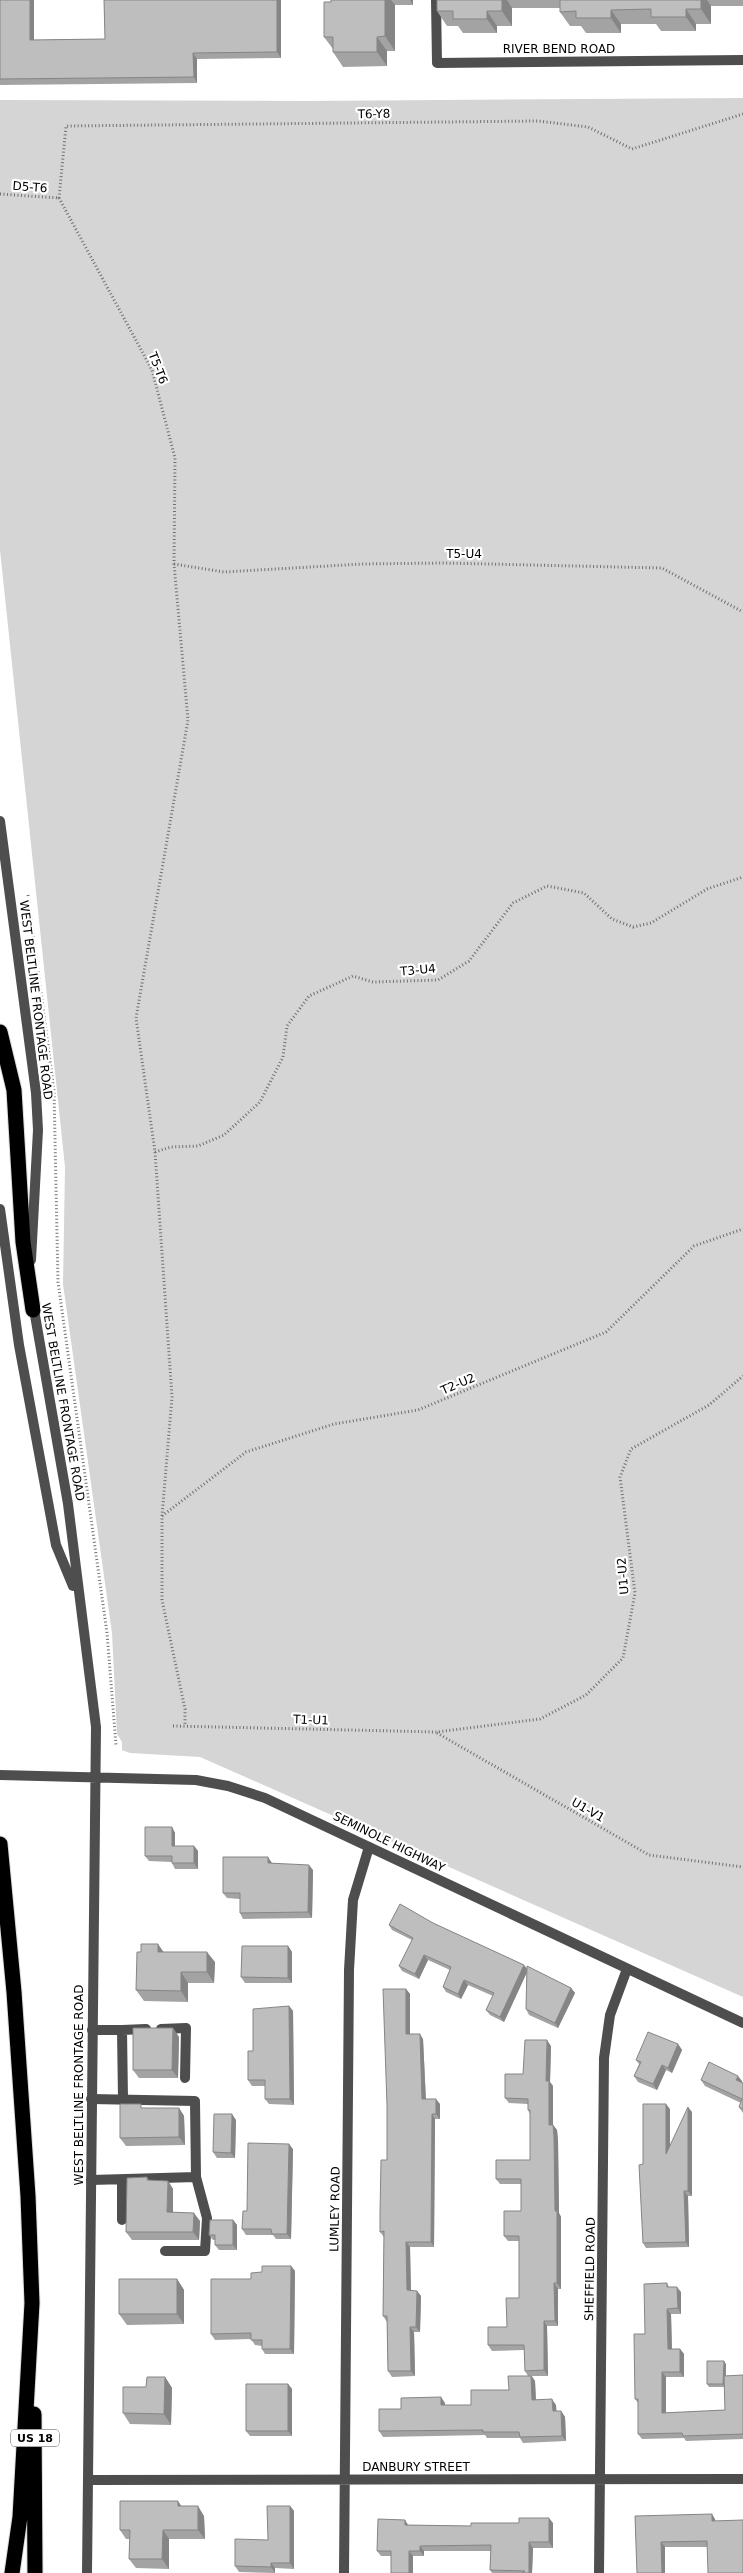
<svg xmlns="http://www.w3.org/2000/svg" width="743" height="2573" font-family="'DejaVu Sans',sans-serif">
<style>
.green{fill:#d5d5d5}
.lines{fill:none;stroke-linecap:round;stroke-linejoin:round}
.motorway-casing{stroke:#dbdbdb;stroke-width:17}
.path{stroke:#707070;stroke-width:3;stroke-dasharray:1 2.5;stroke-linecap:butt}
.service{stroke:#4e4e4e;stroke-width:10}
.minor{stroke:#4e4e4e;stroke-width:10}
.tertiary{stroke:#4e4e4e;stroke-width:10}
.motorway{stroke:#000;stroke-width:15}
.wall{fill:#a3a3a3}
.shaded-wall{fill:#858585}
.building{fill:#bebebe;stroke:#858585}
.labels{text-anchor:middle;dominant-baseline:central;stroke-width:4.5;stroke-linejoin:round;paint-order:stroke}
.shield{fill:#fff;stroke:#4c4c4c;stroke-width:1}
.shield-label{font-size:11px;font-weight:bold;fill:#000}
.street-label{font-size:12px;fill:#000;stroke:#fff}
</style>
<rect width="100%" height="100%" fill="#fff"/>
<path class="green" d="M743,98V1997L200,1757L130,1753L122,1750V1742L117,1734L112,1633L63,1284L65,1167L0,550V100L304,101Z"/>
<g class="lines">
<g class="motorway-casing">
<path id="motorway" d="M0,1032L14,1090L23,1242L33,1310
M0,1844L14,1992L28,2196L32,2303L20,2517L12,2573
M34,2414L35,2573"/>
</g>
<path class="path" d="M0,194L59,198
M59,198L152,370L175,458L174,564L188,720L136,1018L155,1152L172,1397L162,1516V1600L185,1709V1725
M59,198L66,126L538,121L588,127L632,149L743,114
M174,564L224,572L362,564L444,563L662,568L743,612
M28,895L54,1091L58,1282L107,1633L116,1745
M155,1152L171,1147L198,1146L224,1135L260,1102L283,1057L287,1026L309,996L353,976L373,982L438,980L469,961L513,903L547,886L584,893L612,919L633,927L651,923L707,889L743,877
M162,1516L246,1452L334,1424L418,1410L606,1332L694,1246L743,1229
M173,1726L437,1732L540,1719L586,1695L623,1658L635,1593L620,1477L631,1449L709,1405L743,1376
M437,1733L649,1855L743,1867"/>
<path class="service" d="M161,2029L186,2028L185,2078
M92,2030H122L123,2099
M122,2030L146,2029
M91,2099L195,2101L196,2177
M91,2180L196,2177L207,2218L205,2251H165
M122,2180V2220"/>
<path class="minor" d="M436,0L437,63L743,60
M90,2480L743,2479
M344,2573L349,1970L353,1900L369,1847
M599,2573L604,2058L610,2015L627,1969"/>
<path class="tertiary" d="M0,821L36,1093L38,1130L31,1260
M0,1209L19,1345L56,1545L73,1586
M33,1304L68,1504L96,1727L87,2573
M0,1775L196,1780L228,1786L265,1798L743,2023"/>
<use href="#motorway" class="motorway"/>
</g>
<path class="wall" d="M0,0H34V40L105,39L104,0H281V58L197,59V83L0,85Z
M331,0H413V5H395V51H387V66L343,67L333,52V49L324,37Z
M437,0H743V6H711V24H696V31H661L656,24H621V33H586L581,26H570L560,12V8H512V26H497V33H463L458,26H447L437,11Z
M172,1827L175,1833V1846H194L198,1851V1869H175L172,1863V1862L149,1861L145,1856Z
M272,1863L313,1870L312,1918L243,1919L240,1913V1899L227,1898L223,1893Z
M433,1923L527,1969L571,1988L575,1993L558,2028L529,2015L526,2009L527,1972L504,2022L490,2015L486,2010L493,1996L468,1985L461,1999L446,1992L443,1987L450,1970L428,1960L419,1979L402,1971L399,1966L412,1940L392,1930L389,1925Z
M288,1946L292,1952V1983H245L241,1977Z
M163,1952L215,1962L214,1983H188V2002L144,2001L136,1990Z
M406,1989L410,1994V2034L423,2039L426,2099L440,2104V2119H435L434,2247H410L411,2291H417L421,2296L420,2332H414L415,2376L392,2377L388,2371L387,2322L383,2316L384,2237L380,2232L387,2160Z
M289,2006L293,2011L294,2105L269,2104L265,2099V2086H252L248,2080L253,2051Z
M173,2028L179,2037L178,2078H139L133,2070Z
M678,2044L682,2050L672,2073L666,2070L657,2090L638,2082L634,2076L639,2064L636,2060Z
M551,2046L550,2082L553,2086V2125L557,2130L558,2141L559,2213L561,2217V2289H558V2326H547L548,2376H532L535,2381L536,2400L556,2405V2411H561L565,2417L566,2441L523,2443L520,2438H487L485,2435L383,2437L379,2431L401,2409L445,2403V2405H471L509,2390L528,2376L525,2371L524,2350L492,2351L488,2345L507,2327L519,2298V2241H508L504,2236L521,2211V2184H500L496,2179L530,2160V2114L528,2110V2104L509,2103L505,2098L523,2074Z
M701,2080L742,2081V2082L743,2083V2113L739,2107L741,2103L705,2086Z
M144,2108H179L184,2116L185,2145L126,2146L120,2138Z
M670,2109V2146L692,2112V2196H688L689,2247L646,2248L643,2243V2164Z
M236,2120L235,2158H217L213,2152Z
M293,2149L291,2239H276L273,2235H246L242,2229L247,2211Z
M147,2177L149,2181H168L173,2189V2212L200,2221L199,2240H132L126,2232Z
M233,2220L237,2225V2250H219L215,2245V2240H213L209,2235Z
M291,2266L295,2271L294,2354H265L262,2349V2346L255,2345L251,2339L215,2340L211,2334L251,2279L262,2272Z
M177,2279L184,2290V2324L127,2325L119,2314Z
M667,2283L669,2287L681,2292V2314H671L672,2349H680L684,2354V2377H666V2413L725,2410L724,2387H709L707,2384L726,2364V2376L743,2375V2439L686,2441L684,2438L642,2439L638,2434V2403L635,2399L645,2334Z
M165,2377L172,2388L171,2425L130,2424L123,2413Z
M288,2384L292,2389V2436H250L246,2431Z
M182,2506L204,2516L205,2539H169V2569L136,2568L129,2559L130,2539H126L120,2530Z
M290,2506L294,2511V2569L275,2568V2573L239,2572L235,2566L268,2540Z
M635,2516L715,2519V2521L707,2547H665V2573H637Z
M405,2520L408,2525L471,2526L553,2523V2548H533L532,2573H492L490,2570L491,2551H424V2556H413V2573H391V2556H381L377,2551Z"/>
<path class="shaded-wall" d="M30,0H34V45L30,40Z
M277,0H281V58L277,52Z
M385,0H391L395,5V51L385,36Z
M410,0H413V5Z
M502,0H507L512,8V26L502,11Z
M701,0H707L711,6V24L701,9Z
M686,9L696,24V31L686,17Z
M611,10L621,24V33L611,18Z
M487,11L497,26V33L487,19Z
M377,37L387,51V66L377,52Z
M193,53L197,59V83L194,77Z
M172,1827L175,1833V1851L172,1846Z
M194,1846L198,1851V1869L194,1863Z
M268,1857L272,1863H268Z
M309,1865L313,1870L312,1918L308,1912Z
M158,1944L165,1954L158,1952Z
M288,1946L292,1952V1983L288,1978Z
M207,1952L215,1962L214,1983L207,1972Z
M424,1955L428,1960L419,1979L415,1974Z
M524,1965L528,1970L504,2022L500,2017Z
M181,1972L188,1983V2002L181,1991Z
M464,1980L468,1985L461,1999L458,1994Z
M571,1988L575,1993L558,2028L555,2023Z
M406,1989L410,1994V2039L406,2034Z
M289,2006L293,2011L294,2105L290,2099Z
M173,2028L179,2037L178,2078L172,2070Z
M420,2034L423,2039L426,2104L422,2099Z
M547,2040L551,2046L550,2082L553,2086V2130L549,2125L546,2081Z
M678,2044L682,2050L672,2073L668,2068Z
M662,2065L666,2070L657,2090L653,2084Z
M738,2076L742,2081L740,2085L736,2080Z
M436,2099L440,2104V2119L436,2114Z
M666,2104L670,2109V2159L666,2154Z
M688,2107L692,2112V2196L688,2191Z
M179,2108L184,2116L185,2145L179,2137Z
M232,2114L236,2120L235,2158L231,2153Z
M432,2114L435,2119L434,2247L431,2242Z
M553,2125L557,2130L558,2141L559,2213L561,2217V2289L557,2283Z
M289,2144L293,2149L291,2239L287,2234Z
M168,2181L173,2189V2220L167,2212Z
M684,2191L688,2196L689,2247L686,2242Z
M194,2213L200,2221L199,2240L193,2232Z
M233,2220L237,2225V2250L233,2245Z
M406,2242L410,2247L411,2296L407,2290Z
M291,2266L295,2271L294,2354L290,2349Z
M177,2279L184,2290V2324L177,2314Z
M554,2283L558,2289V2326L555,2321Z
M677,2287L681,2292V2314L678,2308Z
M417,2291L421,2296L420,2332L416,2327Z
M667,2309L671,2314L672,2354L668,2349Z
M544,2321L547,2326L548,2376L544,2370Z
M410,2327L414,2332L415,2376L411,2371Z
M680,2349L684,2354V2377L680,2372Z
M724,2361L726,2364L725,2387L723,2384Z
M662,2372L666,2377V2418L662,2413Z
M531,2376L535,2381L536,2405L532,2400Z
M165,2377L172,2388L171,2425L164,2414Z
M288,2384L292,2389V2436L288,2431Z
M441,2397L445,2403V2410L441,2405Z
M552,2399L556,2405L557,2417L553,2411Z
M561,2411L565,2417L566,2441L562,2436Z
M178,2501L184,2510L178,2506Z
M198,2506L204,2516L205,2539L198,2530Z
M290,2506L294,2511V2569L290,2563Z
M712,2514L715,2519L716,2527L712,2521Z
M549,2518L553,2523V2548L549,2542Z
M405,2520L408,2525V2531L405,2525Z
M163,2530L169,2539V2569L162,2559Z
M529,2542L533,2548L532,2573H529Z
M661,2542L665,2547V2573H662Z
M420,2546L424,2551V2556L420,2551Z
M409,2551L413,2556V2573H409Z
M271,2563L275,2568V2573L271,2567Z"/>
<path class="building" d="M0,0H30V40L105,39L104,0H277V52L193,53L194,77L0,79Z
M331,0H385V36L377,37V52H333V37H324V2H331Z
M437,0H502V11H487V19H453V11H437Z
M560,0H701V9H686V17H651V9L611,10V18H576V11L560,12Z
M145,1827H172V1846H194V1863H172V1856H145Z
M223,1857H268V1863L309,1865L308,1912L240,1913V1893H223Z
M400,1904L433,1923L524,1965L500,2017L486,2010L494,1993L464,1980L458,1994L443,1987L451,1967L424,1955L415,1974L399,1966L413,1938L389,1925Z
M141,1944H158V1952H207V1972H181V1991L136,1990L137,1952H141Z
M242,1946H288V1978L241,1977Z
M527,1966L571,1988L555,2023L526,2009Z
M383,1989H406V2034H420L422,2099H436V2114H432L431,2242H406L407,2290L417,2291L416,2327H410L411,2371H388L387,2316H383L384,2231L380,2232V2214L381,2160H387V2105Z
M289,2006L290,2099H265V2080H248V2051H253V2009Z
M133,2028H173L172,2070H133Z
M648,2032L678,2044L668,2068L662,2065L653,2084L634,2076L641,2062L636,2060Z
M525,2040H547L546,2081H549V2125H553L554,2136L555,2211H557V2283H554L555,2321H544V2370L525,2371L524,2345H488V2327H507L506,2298H519V2236H504V2211H521V2179H496V2160H530V2110H528V2099L505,2098V2074H523Z
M709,2062L738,2076L736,2080L743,2083V2109L739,2107L742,2099L701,2080Z
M120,2104H141V2108H179V2137L120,2138Z
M643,2104H666V2154L688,2107V2191H684L686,2242L643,2243L639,2165L643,2164Z
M214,2114H232L231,2153L213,2152Z
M248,2143L289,2144L287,2234H272L271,2229H242L243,2211H247Z
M147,2177V2180L168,2181L167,2212L194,2213L193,2232H126L127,2178Z
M210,2220H233V2245H215V2235H209Z
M262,2266H291L290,2349H262V2340H251V2333L211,2334V2279H251V2273L262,2272Z
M119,2279H177V2314H119Z
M667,2283V2287H677L678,2308L667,2309L668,2349H680V2372H662V2413L725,2410L724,2376L743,2375V2434L683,2436L682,2433L638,2434V2399H635L634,2334H645L644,2284Z
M707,2361H724L723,2384H707Z
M508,2376H531L532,2400L552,2399L553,2411H561L562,2436L520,2437L519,2432H483V2430L379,2431V2409H401V2398L441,2397V2405H471V2390H509Z
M147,2377H165L164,2414L123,2413V2387H146Z
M246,2384H288V2431H246Z
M120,2501H178V2506H198V2530H163L162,2559H129L130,2530H120Z
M267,2506H290V2563H271V2567L235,2566V2539L268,2540Z
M712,2514V2521L743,2520V2573H708L707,2541L661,2542L662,2573H637L635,2516Z
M519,2518H549V2542H529V2573H522L525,2571L490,2570L491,2545L420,2546V2551H409V2573H391V2551H377L378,2519L405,2520V2525L471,2526V2523H519Z"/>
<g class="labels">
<rect class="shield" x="11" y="2429.5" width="48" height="17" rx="4"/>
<g class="shield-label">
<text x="35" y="2438">US 18</text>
</g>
<g class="street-label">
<text x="559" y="49">RIVER BEND ROAD</text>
<text transform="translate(374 114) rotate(-1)">T6-Y8</text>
<text transform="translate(30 187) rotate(4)">D5-T6</text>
<text transform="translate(158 368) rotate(69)">T5-T6</text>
<text x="464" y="554">T5-U4</text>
<text transform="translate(418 970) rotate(-5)">T3-U4</text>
<text transform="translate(36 1000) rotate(83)">WEST BELTLINE FRONTAGE ROAD</text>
<text transform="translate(458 1384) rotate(-23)">T2-U2</text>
<text transform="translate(63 1402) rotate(80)">WEST BELTLINE FRONTAGE ROAD</text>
<text transform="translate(623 1576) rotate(-95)">U1-U2</text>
<text transform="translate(311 1720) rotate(2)">T1-U1</text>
<text transform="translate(588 1810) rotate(30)">U1-V1</text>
<text transform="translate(389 1842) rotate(26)">SEMINOLE HIGHWAY</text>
<text transform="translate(79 2085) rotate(-90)">WEST BELTLINE FRONTAGE ROAD</text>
<text transform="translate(335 2209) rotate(-89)">LUMLEY ROAD</text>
<text transform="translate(590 2269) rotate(-89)">SHEFFIELD ROAD</text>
<text x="416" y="2467">DANBURY STREET</text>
</g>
</g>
</svg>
